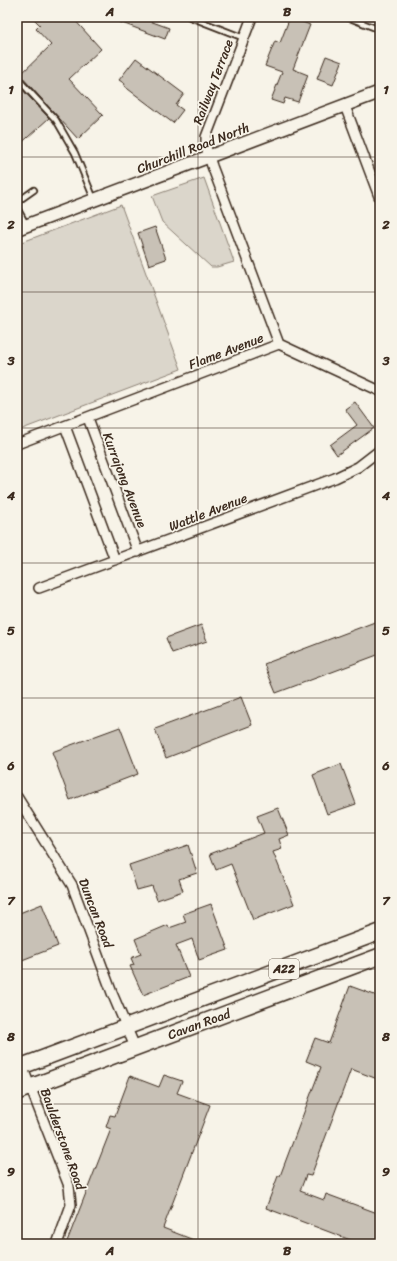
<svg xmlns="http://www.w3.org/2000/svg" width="397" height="1261" font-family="Sriracha,sans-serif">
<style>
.green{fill:#dbd6cb;stroke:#8b8074}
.building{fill:#c8c1b6;stroke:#3b2a1e}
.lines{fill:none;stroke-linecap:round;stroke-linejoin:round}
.service-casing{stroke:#3b2a1e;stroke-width:8}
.minor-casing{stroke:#3b2a1e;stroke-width:12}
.tertiary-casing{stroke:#3b2a1e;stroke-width:15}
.primary-casing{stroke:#3b2a1e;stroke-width:18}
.service{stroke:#f7f3e8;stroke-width:4.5}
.minor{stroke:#f7f3e8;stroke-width:9}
.tertiary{stroke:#f7f3e8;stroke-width:12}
.primary{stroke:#f7f3e8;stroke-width:15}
.grid{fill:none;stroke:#3b2a1e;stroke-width:1;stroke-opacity:0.55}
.labels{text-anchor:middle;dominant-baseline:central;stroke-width:3.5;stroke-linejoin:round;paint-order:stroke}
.shield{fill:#f7f3e8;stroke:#73665b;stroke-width:1}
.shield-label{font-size:12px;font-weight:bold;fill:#3b2a1e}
.street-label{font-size:13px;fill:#3b2a1e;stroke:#f7f3e8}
.neatline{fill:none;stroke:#3b2a1e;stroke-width:1.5}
.grid-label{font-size:13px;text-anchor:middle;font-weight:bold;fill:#3b2a1e}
</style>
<rect width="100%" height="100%" fill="#f7f3e8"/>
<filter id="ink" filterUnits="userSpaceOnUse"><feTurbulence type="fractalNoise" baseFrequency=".025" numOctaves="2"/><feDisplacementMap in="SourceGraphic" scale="8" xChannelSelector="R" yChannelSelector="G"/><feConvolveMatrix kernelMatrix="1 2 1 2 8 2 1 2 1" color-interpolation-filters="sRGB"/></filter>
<g filter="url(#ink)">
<path class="green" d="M204,178L234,262L217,267H211L162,222L152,196Z
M121,205L181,369L17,431V244Z"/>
<path class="building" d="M32,17H72L101,49L69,79L103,115L78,139L20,75L51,45L36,29L40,25Z
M106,17H139L169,28L165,39Z
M290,17L310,25L293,69L308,75L298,102L285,98L283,104L271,100L282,72L265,66L275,41L280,43Z
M326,56L342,62L333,85L317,79Z
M136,58L184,94L176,105L183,110L173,123L124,86L125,84L119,80Z
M17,84L49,118L17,147Z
M155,227L166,259L149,265L138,233Z
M355,402L374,428L337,455L330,445L357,425L345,409Z
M380,620V654L276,693L264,664Z
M201,625L207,641L172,653L166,638Z
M241,697L252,725L166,758L155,729Z
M120,727L138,774L70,800L52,752Z
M341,764L356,804L327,814L313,775Z
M278,808L289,835L279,839L282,849L273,852L294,904L253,920L231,864L216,870L210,854L264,833L257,816Z
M188,845L197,873L179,879L183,891L157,900L152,886L137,890L129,865Z
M42,904L58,946L17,962V914Z
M211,904L228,950L199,960L192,939L176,945L189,977L143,995L130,966L134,965L131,958L141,954L135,939L168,925L169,928L186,922L183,914Z
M350,986L380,997V1080L351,1069L311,1176L306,1175L300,1191L324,1200L326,1194L380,1214V1244H361L266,1208L278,1176H280L321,1067L306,1061L315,1038L329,1043Z
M164,1075L182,1081L177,1093L210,1105L163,1228L204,1244H66L111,1129L106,1127L110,1115L115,1116L130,1076L159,1087Z"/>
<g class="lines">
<g class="service-casing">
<path id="service" d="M190,17L244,38
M347,17L378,29L380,25
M17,78L56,120L75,153L94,199
M17,202L34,190
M17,208L26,224"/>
</g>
<g class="minor-casing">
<path id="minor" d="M345,106L380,199
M279,344L380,391
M88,418L138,552
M65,426L115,560
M17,444L279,344L212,166L206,147V137L252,17
M39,588L335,478L358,467L380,450
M17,797L72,885L112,993L135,1047
M22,1066L69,1186L71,1205L57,1244"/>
</g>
<g class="tertiary-casing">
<path id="tertiary" d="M17,229L380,92"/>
</g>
<g class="primary-casing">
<path id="primary" d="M17,1068L380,932
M17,1092L380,956"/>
</g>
<use href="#service" class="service"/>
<use href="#minor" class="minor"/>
<use href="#tertiary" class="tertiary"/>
<use href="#primary" class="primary"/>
</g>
</g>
<path class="grid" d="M198,17V1244M17,157H380M17,292H380M17,428H380M17,563H380M17,698H380M17,833H380M17,969H380M17,1104H380"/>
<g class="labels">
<rect class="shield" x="269" y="959" width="30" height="20" rx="3"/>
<g class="shield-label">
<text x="284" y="969">A22</text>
</g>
<g class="street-label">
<text transform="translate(213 82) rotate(-69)">Railway Terrace</text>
<text transform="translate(193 148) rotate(-21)">Churchill Road North</text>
<text transform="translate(226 351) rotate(-21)">Flame Avenue</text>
<text transform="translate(125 480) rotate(69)">Kurrajong Avenue</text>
<text transform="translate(208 512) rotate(-21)">Wattle Avenue</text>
<text transform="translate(96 913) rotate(69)">Duncan Road</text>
<text transform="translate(199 1024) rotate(-20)">Cavan Road</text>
<text transform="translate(63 1139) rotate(70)">Baulderstone Road</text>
</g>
</g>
<rect width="397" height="1261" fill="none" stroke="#f7f3e8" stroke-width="44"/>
<rect x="22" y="22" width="353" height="1217" class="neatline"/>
<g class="grid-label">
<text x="110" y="16">A</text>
<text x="287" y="16">B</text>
<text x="11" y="94">1</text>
<text x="386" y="94">1</text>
<text x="11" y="229">2</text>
<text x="386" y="229">2</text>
<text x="11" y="365">3</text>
<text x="386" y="365">3</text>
<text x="11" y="500">4</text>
<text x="386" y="500">4</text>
<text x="11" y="635">5</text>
<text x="386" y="635">5</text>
<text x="11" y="770">6</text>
<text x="386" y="770">6</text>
<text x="11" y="905">7</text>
<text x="386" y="905">7</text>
<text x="11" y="1041">8</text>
<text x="386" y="1041">8</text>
<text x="11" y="1176">9</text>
<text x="386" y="1176">9</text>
<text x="110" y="1255">A</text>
<text x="287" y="1255">B</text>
</g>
</svg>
